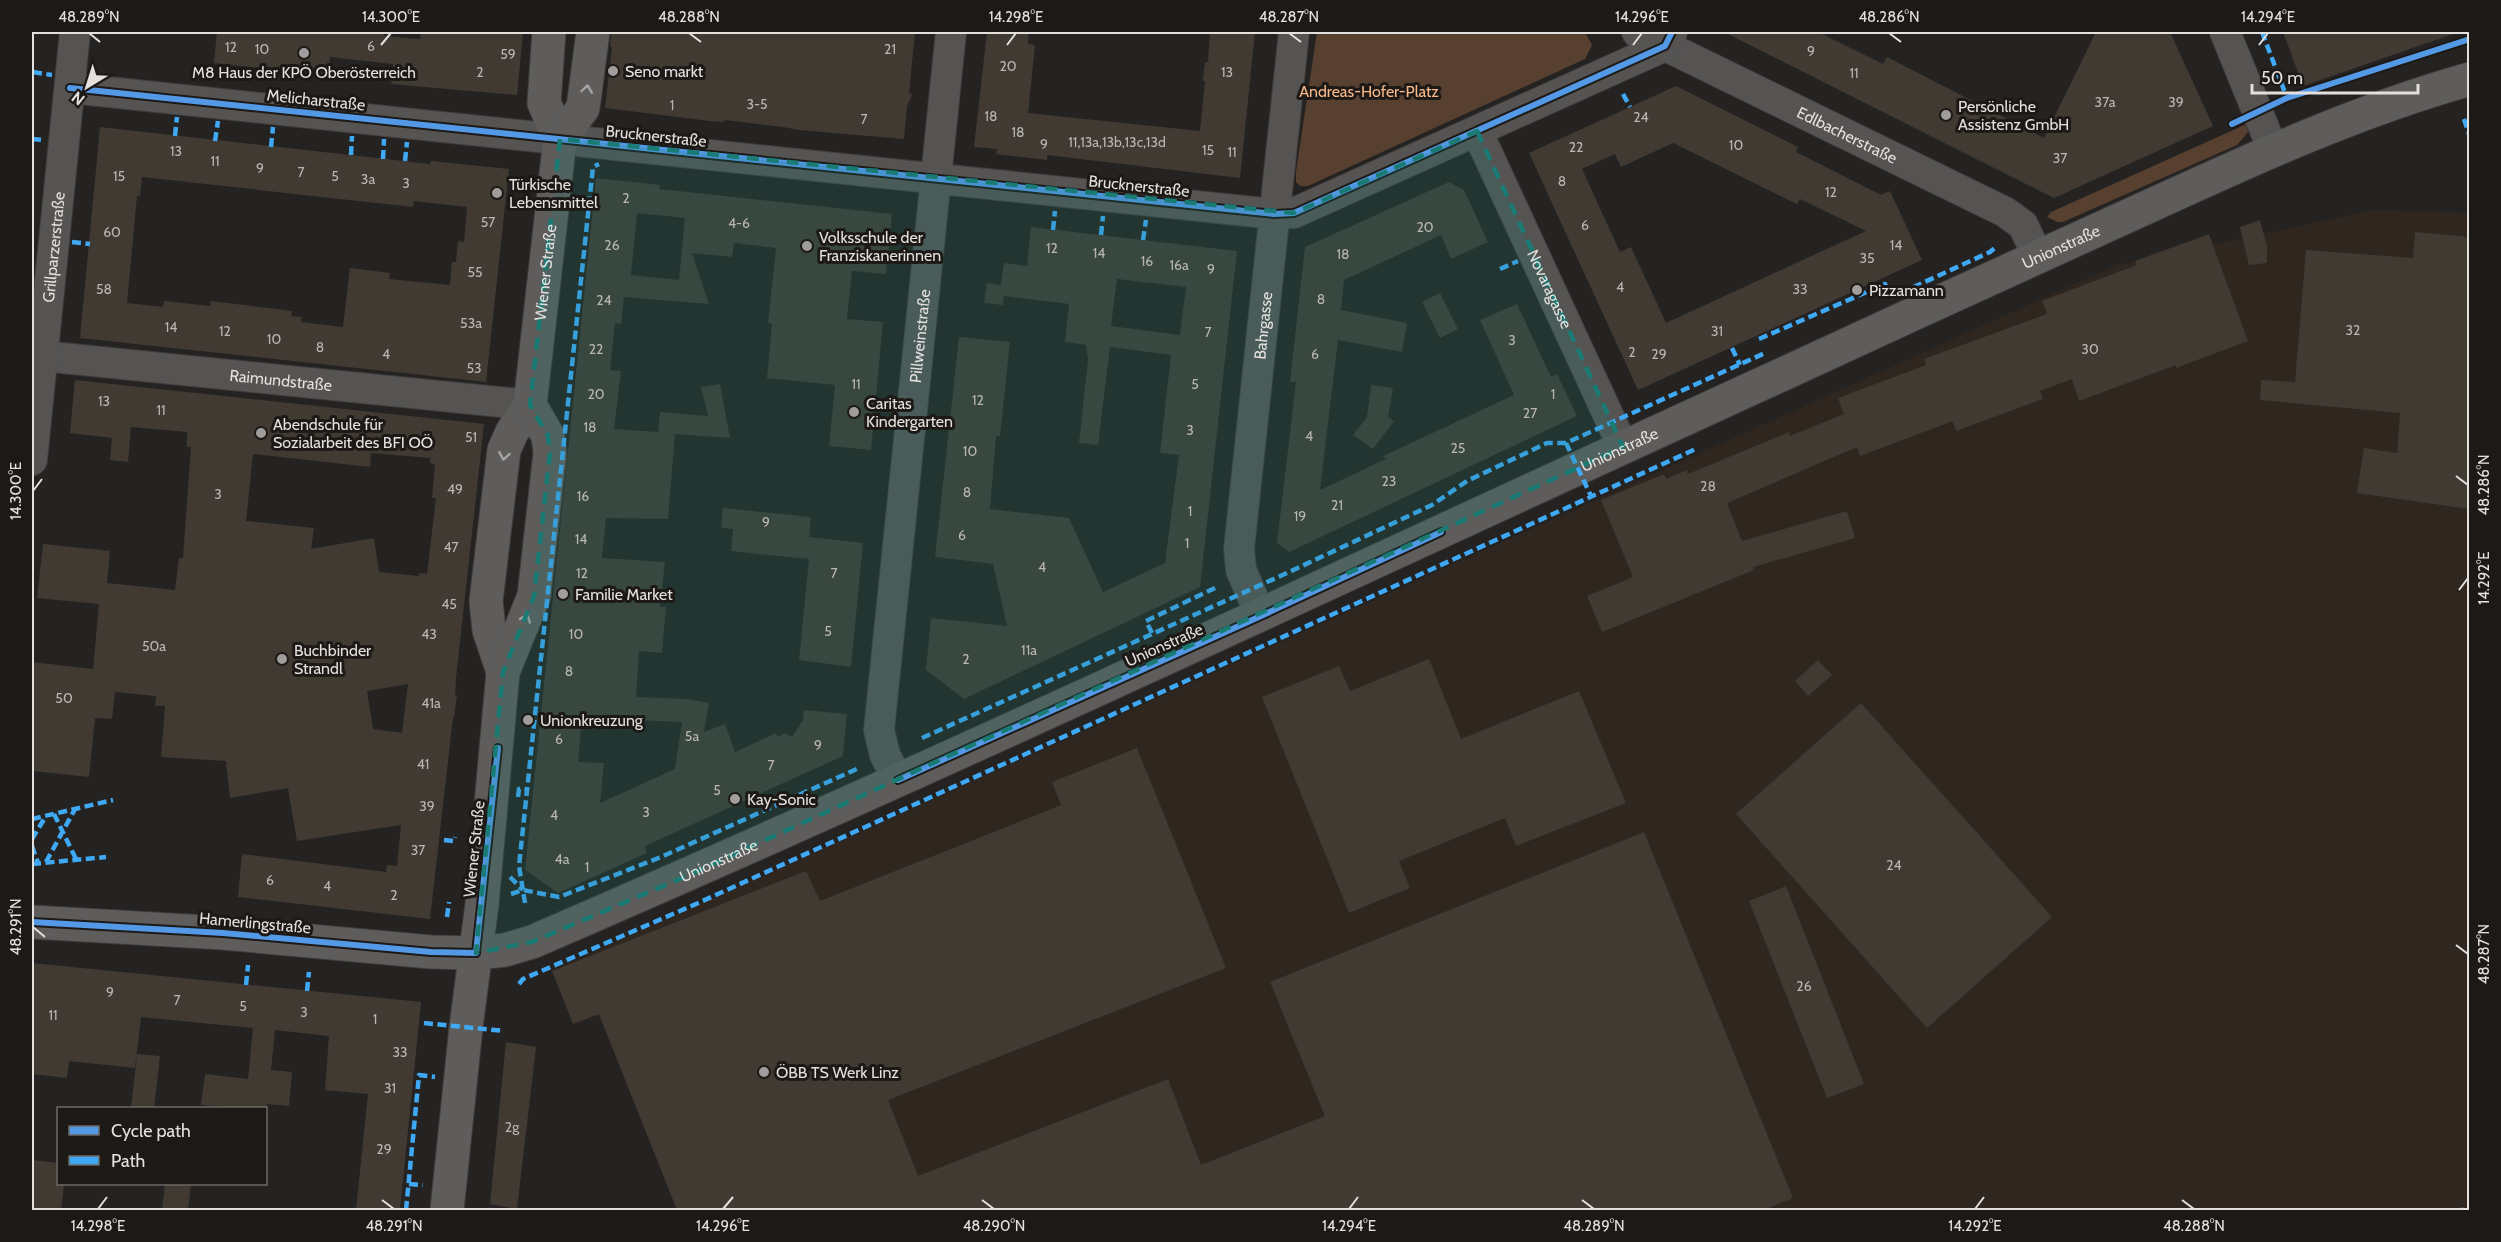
<svg xmlns="http://www.w3.org/2000/svg" width="2501" height="1242" font-family="Cabin,sans-serif">
<style>
.built{fill:#2f261f}
.green{fill:#574030}
.building{fill:#403a33;fill-rule:evenodd}
.lines{fill:none;stroke-linecap:round;stroke-linejoin:round}
.minor-casing{stroke:#3f3d3c;stroke-width:32}
.major-casing{stroke:#3f3d3c;stroke-width:35}
.minor{stroke:#555453;stroke-width:30}
.major{stroke:#5e5d5c;stroke-width:33}
.rail{stroke:#616060;stroke-width:4.5;stroke-dasharray:3 6;stroke-linecap:butt}
.quiet{stroke:#3fa9f5;stroke-width:4.5;stroke-dasharray:9 4.5;stroke-linecap:butt}
.cycleway-casing{stroke:#1d1916;stroke-width:10}
.cycleway{stroke:#5399e6;stroke-width:6}
.oneway{stroke:#a7a5a4}
.marked{fill:#1a7b74;fill-opacity:0.2;stroke:#1a7b74;stroke-width:4.5;stroke-dasharray:12 8;stroke-linejoin:round}
.ticks{fill:none;stroke:#e3e0de;stroke-width:2}
.poi-dot{fill:#a09e9c;stroke:#1d1916;stroke-width:2}
.labels{text-anchor:middle;dominant-baseline:central;stroke-width:6;stroke-linejoin:round;paint-order:stroke}
.number-label{font-size:14px;fill:#bab6b3}
.poi-label{font-size:16px;fill:#e3e0de;stroke:#1d1916;text-anchor:start}
.park-label{font-size:16px;fill:#f7b788;stroke:#1d1916}
.street-label{font-size:16px;fill:#e3e0de;stroke:#1d1916}
.neatline{fill:none;stroke:#e3e0de;stroke-width:2}
.ticks-label{font-size:15px;text-anchor:middle;fill:#e3e0de}
</style>
<rect width="100%" height="100%" fill="#252321"/>
<path class="built" d="M2374,210L2469,213V1210H677L599,1015L573,1024L552,971L2117,265Z"/>
<path class="green" d="M1317,32H1585L1592,45L1585,59L1308,186H1300L1296,182V172Z
M2249,123L2248,132L2237,145L2063,222H2058L2047,217L2051,212Z"/>
<path class="building" d="M217,32H384V36L420,39L421,32H523L517,95L391,84L393,64L330,57L329,75L214,63Z
M611,32H915L909,93L912,95L907,106L904,139L799,130L783,127L725,120L724,122L710,121L605,108L612,47H610Z
M987,32H1029L1028,44L1035,45L1028,113L1200,131L1205,81H1203L1205,62H1208L1210,32H1255L1240,178L1047,155V160L996,154L997,149L974,147Z
M1724,32H1818L1883,64L1887,57L2044,138L2096,32H2170L2213,126L2054,198Z
M2283,32H2453V34L2303,86Z
M1676,86L1798,147L1796,152L1881,195L1890,191L1922,260L1638,390L1529,153ZM1673,143L1797,204L1800,199L1866,231L1666,323L1631,247L1620,252L1582,169L1615,154L1621,167Z
M100,127L430,164L431,161L509,169L486,382L80,338ZM142,177L413,207L414,201L467,207L464,242L458,241L456,262H452L450,285L389,279L390,273L350,268L343,327L301,322V317L291,316L292,311L211,301L210,306L164,301L163,307L127,303L137,196H140Z
M596,178L660,185L659,189L892,214L886,274L852,271L847,319L883,322L871,450L829,446L835,385L767,378L772,324L768,323L776,248L734,243L732,257L692,253L709,304L624,297L621,324L615,323L610,370L621,371L614,429L658,432L660,412L708,416L701,387L720,384L730,438L675,434L668,519L606,518L602,558L665,562L660,607H666L662,653L639,651L636,697L686,699L709,703L704,732L725,724L735,752L776,733L778,737L785,733L792,737L803,720L804,710L847,714L843,756L645,846L647,853L558,893L525,870ZM637,213L685,218L679,280L631,275ZM582,718L682,722L675,769L600,803L604,763L578,762Z
M1449,182L1464,190L1488,242L1451,259L1441,235L1344,280L1341,310L1407,323L1402,352L1338,340L1320,490L1386,459L1383,456L1514,395L1480,320L1517,304L1551,377L1557,374L1577,416L1289,552L1277,543L1296,382H1290L1305,247Z
M2260,220L2267,246V263L2249,265L2240,227Z
M1031,227L1237,251L1200,587L964,699L926,670L931,618L1007,626L993,564L935,557L959,337L1010,342L1000,436H996L990,509L1069,518L1103,592L1165,563L1179,455L1160,453L1171,355L1110,347L1098,445L1079,443L1088,359L1086,345L1065,342L1069,304L1004,296L1003,305L984,303L987,283L1001,285L1004,263L1027,266ZM1117,279L1186,287L1180,335L1111,326Z
M2415,232L2469,237V509L2357,493L2364,448L2397,453L2400,413L2260,400L2261,380L2295,382L2306,250L2413,258Z
M2209,234L2248,341L2176,368V365L2079,401L2072,379L2040,391L2043,399L1956,431L1953,421L1860,456L1857,447L1727,503L1742,541L1847,511L1855,538L1753,567L1754,570L1602,632L1587,596L1633,577L1601,500L1664,474L1666,479L1687,470L1688,474L1789,432L1790,436L1844,414L1838,398L1926,365L1924,359L2047,314L2042,301L2137,265L2135,261Z
M1440,293L1458,329L1440,338L1422,302Z
M75,380L484,424L456,678L455,695H457L454,717H453L430,919L238,897L242,854L386,872L387,865L397,866L401,825L297,841L288,788L230,798L226,761L161,757L165,706H155L156,696L115,692L112,719L95,718L89,777L32,771V662L93,669L99,604L37,598L43,544L110,551L107,583L175,590L179,558H183L191,447H187V432L131,427L128,462L110,460L112,438L70,433ZM371,453L430,458V463L435,464L432,498H436L427,574L419,573V576L379,572L374,538L311,549L314,528L246,521L253,454L370,467ZM408,684L402,733L373,729L367,691Z
M1371,385L1393,388L1388,417L1394,421L1373,449L1353,435L1367,417Z
M723,508L811,517L809,537L863,543L851,667L799,660L809,559L731,551L733,529L721,528Z
M1429,659L1461,739L1579,691L1626,803L1516,846L1505,818L1399,861L1410,888L1349,913L1262,697L1339,666L1350,691Z
M1818,660L1832,675L1808,696L1795,681Z
M1861,703L2052,917L1927,1028L1736,814Z
M1137,748L1226,968L888,1100L918,1176L1168,1079L1201,1165L1325,1116L1270,982L1644,832L1793,1198L1763,1210H677L599,1014L573,1024L552,971L806,871L820,901L1061,805L1052,782Z
M1786,886L1864,1084L1827,1098L1749,901Z
M32,963L421,1002L400,1210H356L368,1094L325,1090L329,1036L275,1030L271,1070L292,1072L289,1106L267,1104V1108H231L201,1105L205,1074L248,1079L253,1028L141,1017L135,1068L69,1061L67,1078L32,1074Z
M506,1042L536,1047L517,1209L490,1204Z
M137,1054L160,1056L154,1108H131Z
M32,1160L58,1163V1184H64L61,1210H32Z
M165,1184H191L188,1210H162Z"/>
<g class="lines">
<g class="minor-casing">
<g id="minor">
<path id="s1" d="M1637,32L2005,212L2023,225L2038,257"/>
<path d="M2225,32L2273,150"/>
<path d="M70,88L1274,214L1294,213L1665,46L1672,32"/>
<path id="s2" d="M1477,131L1623,447"/>
<path id="s3" d="M32,355L530,405"/>
<path id="s4" d="M32,460L75,32"/>
<path id="s5" d="M1261,616L1241,570L1239,549L1294,32"/>
<path id="s6" d="M898,780L885,755L879,730L951,32"/>
</g>
</g>
<g class="major-casing">
<g id="major">
<path d="M549,32L544,103L560,139"/>
<path id="s7" d="M503,672L489,630L486,601L504,450L512,432L530,405L560,139L583,108L593,32"/>
<path id="s8" d="M32,922L223,933L431,952L476,953L505,950L532,942C956,759 1374,561 1794,369C1910,315 2027,262 2143,209C2250,160 2356,111 2470,79"/>
<path d="M447,1210L466,1027L482,904L503,672L534,596L550,453L548,436L530,405"/>
</g>
</g>
<use href="#minor" class="minor"/>
<use href="#major" class="major"/>
<path class="rail" d="M2461,1210L2470,1208"/>
<path class="quiet" d="M2262,32L2287,98L2284,100
M33,72L52,75
M1623,94L1630,107
M2464,119L2470,137
M175,136L177,117
M32,139L45,140
M215,141L218,121
M271,147L273,127
M351,155L352,136
M383,159L384,139
M405,161L407,142
M1053,230L1055,211
M1101,235L1103,216
M1143,240L1146,220
M72,242L90,244
M1500,269L1518,261
M1759,339L1885,284L1892,297L1990,252L1997,246
M1732,348L1740,365
M1566,443L1591,496
M1152,633L1146,621L1217,587
M922,738L1287,573L1432,505L1467,481L1547,443H1566L1765,353
M518,797L519,789L528,790
M54,814L76,859
M32,819L113,800
M32,839L46,816
M444,840L454,841L455,837
M32,846L38,863
M46,862L75,809
M32,864L106,857
M510,877L523,890
M511,894L523,890L559,897L661,857L859,768
M525,903L519,866L593,167L599,164
M447,917L449,902
M519,984L523,979L696,904L1698,448
M246,985L248,965
M307,991L309,972
M424,1023L504,1031
M409,1184L423,1185
M406,1210L419,1075L435,1077"/>
<g class="cycleway-casing">
<path id="cycleway" d="M70,88L1274,214L1294,213L1665,46L1672,32
M2232,124L2287,98L2470,39
M898,780L1261,616L1441,532
M32,922L223,933L431,952L476,953L498,748"/>
</g>
<use href="#cycleway" class="cycleway"/>
</g>
<defs><path id="oneway-chevron" d="M-2-3.5L2.5 0L-2 3.5" fill="none" stroke-width="1.6" stroke-linecap="round" stroke-linejoin="round" transform="scale(1.5)"/></defs>
<g class="oneway">
<use href="#oneway-chevron" transform="translate(587 89) rotate(-82)"/>
<use href="#oneway-chevron" transform="translate(504 456) rotate(100)"/>
<use href="#oneway-chevron" transform="translate(526 618) rotate(-70)"/>
</g>
<path class="marked" d="M1477,131L1623,447L689,875L532,942L476,953L503,672L534,596L550,453L548,436L530,405L560,139L1294,213Z"/>
<path class="ticks" d="M89,33L100,42M689,33L701,42M1289,33L1301,42M1889,33L1901,42M381,45L391,33M1007,45L1016,33M1633,45L1642,33M2259,45L2268,33M2456,476L2468,485M33,491L42,479M2459,590L2468,578M33,927L45,937M2456,945L2468,954M382,1200L394,1209M982,1200L994,1209M1582,1200L1594,1209M2182,1200L2194,1209M98,1209L107,1197M723,1209L733,1197M1349,1209L1358,1197M1975,1209L1984,1197"/>
<g class="poi-dot">
<circle cx="304" cy="53" r="6"/>
<circle cx="613" cy="71" r="6"/>
<circle cx="1946" cy="115" r="6"/>
<circle cx="497" cy="193" r="6"/>
<circle cx="807" cy="246" r="6"/>
<circle cx="1857" cy="290" r="6"/>
<circle cx="854" cy="412" r="6"/>
<circle cx="261" cy="433" r="6"/>
<circle cx="563" cy="594" r="6"/>
<circle cx="282" cy="659" r="6"/>
<circle cx="528" cy="720" r="6"/>
<circle cx="735" cy="799" r="6"/>
<circle cx="764" cy="1072" r="6"/>
</g>
<g class="labels">
<g class="number-label">
<text x="371" y="46">6</text>
<text x="231" y="47">12</text>
<text x="262" y="49">10</text>
<text x="890" y="49">21</text>
<text x="1811" y="51">9</text>
<text x="508" y="54">59</text>
<text x="1008" y="66">20</text>
<text x="480" y="72">2</text>
<text x="1227" y="72">13</text>
<text x="1854" y="73">11</text>
<text x="2105" y="102">37a</text>
<text x="2176" y="102">39</text>
<text x="757" y="104">3-5</text>
<text x="672" y="105">1</text>
<text x="991" y="116">18</text>
<text x="1641" y="117">24</text>
<text x="864" y="119">7</text>
<text x="1018" y="132">18</text>
<text x="1117" y="142">11,13a,13b,13c,13d</text>
<text x="1044" y="144">9</text>
<text x="1736" y="145">10</text>
<text x="1576" y="147">22</text>
<text x="1208" y="150">15</text>
<text x="176" y="151">13</text>
<text x="1232" y="152">11</text>
<text x="2060" y="158">37</text>
<text x="215" y="161">11</text>
<text x="260" y="168">9</text>
<text x="301" y="172">7</text>
<text x="119" y="176">15</text>
<text x="335" y="176">5</text>
<text x="368" y="179">3a</text>
<text x="1562" y="181">8</text>
<text x="406" y="183">3</text>
<text x="1831" y="192">12</text>
<text x="626" y="198">2</text>
<text x="488" y="222">57</text>
<text x="739" y="223">4-6</text>
<text x="1585" y="225">6</text>
<text x="1425" y="227">20</text>
<text x="112" y="232">60</text>
<text x="612" y="245">26</text>
<text x="1896" y="245">14</text>
<text x="1052" y="248">12</text>
<text x="1099" y="253">14</text>
<text x="1343" y="254">18</text>
<text x="1867" y="258">35</text>
<text x="1147" y="261">16</text>
<text x="1179" y="265">16a</text>
<text x="1211" y="269">9</text>
<text x="475" y="272">55</text>
<text x="1620" y="287">4</text>
<text x="104" y="289">58</text>
<text x="1800" y="289">33</text>
<text x="1321" y="299">8</text>
<text x="604" y="300">24</text>
<text x="471" y="323">53a</text>
<text x="171" y="327">14</text>
<text x="2353" y="330">32</text>
<text x="225" y="331">12</text>
<text x="1717" y="331">31</text>
<text x="1208" y="332">7</text>
<text x="274" y="339">10</text>
<text x="1512" y="340">3</text>
<text x="320" y="347">8</text>
<text x="596" y="349">22</text>
<text x="2090" y="349">30</text>
<text x="1632" y="352">2</text>
<text x="386" y="354">4</text>
<text x="1315" y="354">6</text>
<text x="1659" y="354">29</text>
<text x="474" y="368">53</text>
<text x="856" y="384">11</text>
<text x="1195" y="384">5</text>
<text x="596" y="394">20</text>
<text x="1553" y="394">1</text>
<text x="978" y="400">12</text>
<text x="104" y="401">13</text>
<text x="161" y="410">11</text>
<text x="1530" y="413">27</text>
<text x="590" y="427">18</text>
<text x="1190" y="430">3</text>
<text x="1309" y="436">4</text>
<text x="471" y="437">51</text>
<text x="1458" y="448">25</text>
<text x="970" y="451">10</text>
<text x="1389" y="481">23</text>
<text x="1708" y="486">28</text>
<text x="455" y="489">49</text>
<text x="967" y="492">8</text>
<text x="218" y="494">3</text>
<text x="583" y="496">16</text>
<text x="1337" y="505">21</text>
<text x="1190" y="511">1</text>
<text x="1300" y="516">19</text>
<text x="766" y="522">9</text>
<text x="962" y="535">6</text>
<text x="581" y="539">14</text>
<text x="1187" y="543">1</text>
<text x="451" y="547">47</text>
<text x="1042" y="567">4</text>
<text x="582" y="573">12</text>
<text x="834" y="573">7</text>
<text x="449" y="604">45</text>
<text x="828" y="631">5</text>
<text x="429" y="634">43</text>
<text x="576" y="634">10</text>
<text x="154" y="646">50a</text>
<text x="1029" y="650">11a</text>
<text x="966" y="659">2</text>
<text x="569" y="671">8</text>
<text x="64" y="698">50</text>
<text x="431" y="703">41a</text>
<text x="692" y="736">5a</text>
<text x="559" y="739">6</text>
<text x="818" y="745">9</text>
<text x="423" y="764">41</text>
<text x="771" y="765">7</text>
<text x="717" y="790">5</text>
<text x="427" y="806">39</text>
<text x="646" y="812">3</text>
<text x="554" y="815">4</text>
<text x="418" y="850">37</text>
<text x="562" y="859">4a</text>
<text x="1894" y="865">24</text>
<text x="587" y="867">1</text>
<text x="270" y="880">6</text>
<text x="327" y="886">4</text>
<text x="394" y="895">2</text>
<text x="1804" y="986">26</text>
<text x="110" y="992">9</text>
<text x="177" y="1000">7</text>
<text x="243" y="1006">5</text>
<text x="304" y="1012">3</text>
<text x="53" y="1015">11</text>
<text x="375" y="1019">1</text>
<text x="400" y="1052">33</text>
<text x="390" y="1088">31</text>
<text x="512" y="1127">2g</text>
<text x="384" y="1149">29</text>
</g>
<g class="poi-label">
<text x="625" y="71">Seno markt</text>
<text x="304" y="72" text-anchor="middle">M8 Haus der KPÖ Oberösterreich</text>
<text x="1958" y="106">Persönliche<tspan x="1958" dy="18">Assistenz GmbH</tspan></text>
<text x="509" y="184">Türkische<tspan x="509" dy="18">Lebensmittel</tspan></text>
<text x="819" y="237">Volksschule der<tspan x="819" dy="18">Franziskanerinnen</tspan></text>
<text x="1869" y="290">Pizzamann</text>
<text x="866" y="403">Caritas<tspan x="866" dy="18">Kindergarten</tspan></text>
<text x="273" y="424">Abendschule für<tspan x="273" dy="18">Sozialarbeit des BFI OÖ</tspan></text>
<text x="575" y="594">Familie Market</text>
<text x="294" y="650">Buchbinder<tspan x="294" dy="18">Strandl</tspan></text>
<text x="540" y="720">Unionkreuzung</text>
<text x="747" y="799">Kay-Sonic</text>
<text x="776" y="1072">ÖBB TS Werk Linz</text>
</g>
<g class="park-label">
<text x="1369" y="91">Andreas-Hofer-Platz</text>
</g>
<g class="street-label">
<text transform="translate(316 100) rotate(6)">Melicharstraße</text>
<text stroke="none"><textPath href="#s1" startOffset="234">Edlbacherstraße</textPath></text>
<text transform="translate(656 136) rotate(6)">Brucknerstraße</text>
<text transform="translate(1139 186) rotate(6)">Brucknerstraße</text>
<text stroke="none"><textPath href="#s4" startOffset="214">Grillparzerstraße</textPath></text>
<text stroke="none"><textPath href="#s8" startOffset="2182">Unionstraße</textPath></text>
<text stroke="none"><textPath href="#s7" startOffset="411">Wiener Straße</textPath></text>
<text stroke="none"><textPath href="#s2" startOffset="174">Novaragasse</textPath></text>
<text stroke="none"><textPath href="#s5" startOffset="296">Bahrgasse</textPath></text>
<text stroke="none"><textPath href="#s6" startOffset="450">Pillweinstraße</textPath></text>
<text stroke="none"><textPath href="#s3" startOffset="250">Raimundstraße</textPath></text>
<text stroke="none"><textPath href="#s8" startOffset="1696">Unionstraße</textPath></text>
<text transform="translate(1164 645) rotate(-24)">Unionstraße</text>
<text transform="translate(474 849) rotate(-84)">Wiener Straße</text>
<text stroke="none"><textPath href="#s8" startOffset="706">Unionstraße</textPath></text>
<text transform="translate(255 923) rotate(5)">Hamerlingstraße</text>
</g>
</g>
<rect width="2501" height="1242" fill="none" stroke="#1d1916" stroke-width="66"/>
<rect x="57" y="1107" width="210" height="78" fill="#1d1916" stroke="#6c6966" stroke-width="1.5"/>
<rect x="69" y="1126" width="30" height="9" fill="#5399e6" stroke="#6c6966" stroke-width="1.5"/>
<text x="111" y="1137" font-size="18" fill="#e3e0de">Cycle path</text>
<rect x="69" y="1156" width="30" height="9" fill="#3fa9f5" stroke="#6c6966" stroke-width="1.5"/>
<text x="111" y="1167" font-size="18" fill="#e3e0de">Path</text>
<g transform="translate(87 87) rotate(218)" stroke="#1d1916" stroke-width="4.5" paint-order="stroke">
<path d="M0-4.5L10 22L0 15L-10 22Z" fill="#e3e0de"/>
<text y="-9" font-size="16" font-weight="bold" text-anchor="middle" fill="#e3e0de">N</text>
</g>
<path d="M2252 84v9h166v-9" fill="none" stroke="#e3e0de" stroke-width="3"/>
<text x="2261" y="84" font-size="18" fill="#e3e0de" stroke="#1d1916" stroke-width="4.5" paint-order="stroke">50 m</text>
<rect x="33" y="33" width="2435" height="1176" class="neatline"/>
<g class="ticks-label">
<text x="89" y="22">48.289°N</text>
<text x="391" y="22">14.300°E</text>
<text x="689" y="22">48.288°N</text>
<text x="1016" y="22">14.298°E</text>
<text x="1289" y="22">48.287°N</text>
<text x="1642" y="22">14.296°E</text>
<text x="1889" y="22">48.286°N</text>
<text x="2268" y="22">14.294°E</text>
<text transform="translate(2484 485) rotate(-90)" y="5">48.286°N</text>
<text transform="translate(16 491) rotate(-90)" y="5">14.300°E</text>
<text transform="translate(2484 578) rotate(-90)" y="5">14.292°E</text>
<text transform="translate(16 927) rotate(-90)" y="5">48.291°N</text>
<text transform="translate(2484 954) rotate(-90)" y="5">48.287°N</text>
<text x="98" y="1231">14.298°E</text>
<text x="394" y="1231">48.291°N</text>
<text x="723" y="1231">14.296°E</text>
<text x="994" y="1231">48.290°N</text>
<text x="1349" y="1231">14.294°E</text>
<text x="1594" y="1231">48.289°N</text>
<text x="1975" y="1231">14.292°E</text>
<text x="2194" y="1231">48.288°N</text>
</g>
</svg>
